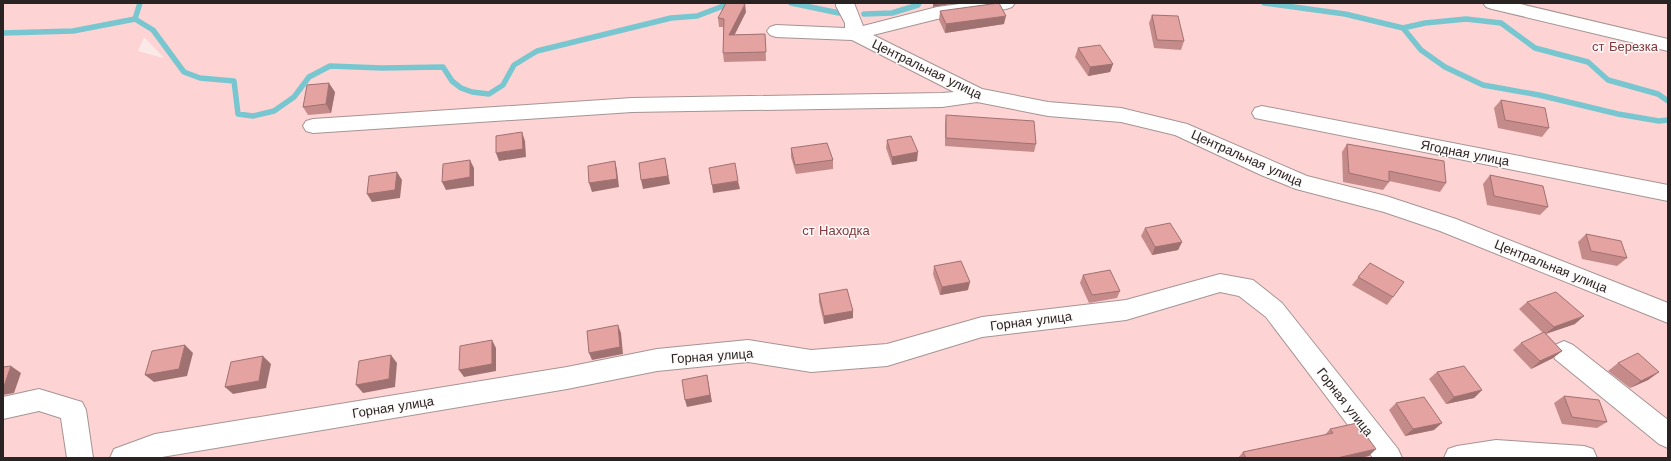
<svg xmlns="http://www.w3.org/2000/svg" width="1671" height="461" font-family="'Work Sans',sans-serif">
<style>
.green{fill:#fdd4d3;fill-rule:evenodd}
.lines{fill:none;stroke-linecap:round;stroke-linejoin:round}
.stream{stroke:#78c7d0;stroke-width:5.5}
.minor-casing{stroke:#a59494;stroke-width:2}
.minor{fill:#fff;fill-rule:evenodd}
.wall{fill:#c48b8a}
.shaded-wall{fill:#a07171}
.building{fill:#e4a2a1;stroke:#a07171}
.labels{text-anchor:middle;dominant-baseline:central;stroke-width:3;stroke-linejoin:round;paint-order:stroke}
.park-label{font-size:13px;fill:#85363a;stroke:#fefafa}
.street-label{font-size:13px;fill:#292323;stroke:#fefafa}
</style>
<rect width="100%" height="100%" fill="#fbe9e8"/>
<path class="green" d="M3,3H1668V458H3ZM144,37L163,57V58L138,51Z"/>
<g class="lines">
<path class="stream" d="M140,3L135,19L153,30L184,72L200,78L234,81L238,114L253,116L274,111L294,97L309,77L330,66L382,68L443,67L452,81L461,88L472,92L489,94L503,85L514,65L537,51L671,18L697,16L731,3
M791,3L839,13
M1264,3L1345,14L1403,28L1425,23L1466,19L1501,23L1535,48L1588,62L1608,80L1658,94L1668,101
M864,14L892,13L918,5L919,3
M1403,28L1421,50L1445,67L1483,85L1539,95L1618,114L1659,121L1668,120
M3,33L73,31L135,19"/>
<g class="minor-casing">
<path id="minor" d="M836,3H854L863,26L937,7L967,3H1015L1012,7L1006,9L937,19L873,35L982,89L1048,102L1121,108L1187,124L1307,176L1386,196L1456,219L1668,303V323L1440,231L1384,212L1296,189L1261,175L1175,135L1121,122L1048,116L977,102L942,107L632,112L313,133L306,131L303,126L306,121L313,119L632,98L942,93L954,92L852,40L776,37L770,35L767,31L770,27L776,25L845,28V23L836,6Z
M1483,3H1516L1668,39V51L1492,9L1486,7Z
M1262,106L1668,185V201L1255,118L1252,113L1255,108Z
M1220,274L1253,280L1282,303L1398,449L1402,458H1373L1266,317L1239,296L1220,292L1126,320L982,337L887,366L811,372L748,362L657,371L567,389L156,458H110L114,449L155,434L567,367L657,349L748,340L811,350L887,344L982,317L1126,300Z
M1564,341L1573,345L1668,420V448L1659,444L1555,359L1552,352L1555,345Z
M39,389L82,402L86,410L93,458H67L61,418L39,411L3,419V397Z
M1496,440L1584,446L1593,449L1597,458H1444L1448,449L1457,446Z"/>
</g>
<use href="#minor" class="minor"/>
</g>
<path class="wall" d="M940,11L1004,24L945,33L939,20Z
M746,12L734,35L765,34L766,61L724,62L723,53V27H719L718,18Z
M1152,15L1184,41L1181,50L1154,48L1149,23Z
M1078,48L1113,64L1110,72L1088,76L1075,57Z
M335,92L331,113L308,115L303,107Z
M1501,100L1549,128L1542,137L1498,128L1494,108Z
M946,115L1036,144L1034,152L945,146V124Z
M887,140L917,161L892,165L886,148Z
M1347,144L1446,183L1440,192L1389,181V182L1383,190L1343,182L1342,152Z
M791,148L833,160V169L796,174L791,157Z
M1490,175L1548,207L1540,215L1487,205L1483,184Z
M1145,228L1182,242L1178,250L1152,255L1141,236Z
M1586,234L1627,258L1617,266L1582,259L1578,242Z
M1370,263L1393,297L1387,305L1352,285Z
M934,266L968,290L940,295L933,274Z
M1083,275L1120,291L1117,298L1089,303L1080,283Z
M819,294L853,311V318L824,324L819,302Z
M1527,302L1575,324L1546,334L1562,351L1553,358L1531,369L1513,350L1521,343L1543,333L1519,309Z
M1618,363L1659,372L1648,380L1630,388L1608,371Z
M1437,372L1482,390L1474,398L1446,404L1429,379Z
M1564,396L1607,422L1597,428L1562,424L1554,403Z
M1396,403L1434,430L1405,436L1389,410Z
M1330,429L1369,456L1359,458H1238L1243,452L1325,435Z"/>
<path class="shaded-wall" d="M933,3H957L933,7Z
M745,4L746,12L730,44L729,35Z
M1006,16L1004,24L945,33L946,24Z
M1113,64L1110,72L1088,76L1090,67Z
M329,83L335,92L331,113L326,104Z
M522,132L525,141L526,157L499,161L496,153Z
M918,152L917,161L892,165V157Z
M665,158L670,184L643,189L641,180Z
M470,160L474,168V186L446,190L442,182Z
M615,161L617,170L619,187L592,192L589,183Z
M397,172L402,180L400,198L372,202L367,194Z
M738,181L740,189L713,193L712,185Z
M1182,242L1178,250L1152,255L1155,247Z
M970,282L968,290L940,295L942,287Z
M853,311V318L824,324V316Z
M1584,316L1575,324L1545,334L1554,327Z
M618,325L621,333L623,354L592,360L589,353Z
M492,340L496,348V371L464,377L459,370Z
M185,345L193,353L187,376L154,382L145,375Z
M1562,351L1553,358L1531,369L1540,361Z
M391,355L397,363L395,387L363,393L356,385Z
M263,356L271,364L266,388L233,394L225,387Z
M11,366L21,373L14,393L3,395V386Z
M1659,372L1648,380L1630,388L1641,381Z
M707,375L712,402L687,407L685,400Z
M1482,390L1474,398L1446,404L1454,397Z
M1442,423L1434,430L1405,436L1413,429Z
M1376,449L1369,456L1359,458H1337Z"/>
<path class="building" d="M726,3H741L745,4L729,35L765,34L766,52L723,53L724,19L718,18Z
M999,3L1006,16L946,24L940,11Z
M1152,15L1178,16L1184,41L1157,40Z
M1100,45L1113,64L1090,67L1078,48Z
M329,83L326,104L303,107L307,85Z
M1501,100L1545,108L1549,128L1505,120Z
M946,115L1034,121L1036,144L946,138Z
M522,132L523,149L496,153V136Z
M911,136L918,152L892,157L887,140Z
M827,143L833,160L795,165L791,148Z
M1347,144L1444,161L1446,183L1389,171V182L1349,173Z
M665,158L668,176L641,180L639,163Z
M470,160V177L442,182L443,164Z
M615,161L617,179L589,183L588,166Z
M735,163L738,181L712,185L709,168Z
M397,172L395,190L367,194L369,176Z
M1490,175L1543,186L1548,207L1494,196Z
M1170,223L1182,242L1155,247L1145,228Z
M1586,234L1621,241L1627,258L1591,251Z
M961,261L970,282L942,287L934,266Z
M1370,263L1404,282L1393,297L1358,277Z
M1110,270L1120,291L1092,295L1083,275Z
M847,289L853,311L824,316L819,294Z
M1556,292L1584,316L1554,327L1527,302Z
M618,325L620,347L589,353L587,331Z
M1544,332L1562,351L1540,361L1521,343Z
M492,340V364L459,370L460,346Z
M185,345L179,369L145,375L152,351Z
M1638,353L1659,372L1641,381L1618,363Z
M391,355L389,379L356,385L359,361Z
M263,356L259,381L225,387L231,362Z
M11,366L4,386H3V367Z
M1464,366L1482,390L1454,397L1437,372Z
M707,375L710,395L685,400L682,380Z
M1564,396L1599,400L1607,422L1572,417Z
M1424,397L1442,423L1413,429L1396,403Z
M1357,423L1376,449L1337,458H1246L1243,452L1333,433L1330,429Z"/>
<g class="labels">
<g class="park-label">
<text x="1625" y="46">ст Березка</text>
<text x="836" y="230">ст Находка</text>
</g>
<g class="street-label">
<text transform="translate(927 69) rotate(26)">Центральная улица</text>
<text transform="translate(1465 153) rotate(11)">Ягодная улица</text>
<text transform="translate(1247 158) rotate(24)">Центральная улица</text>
<text transform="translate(1551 266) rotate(22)">Центральная улица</text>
<text transform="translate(1031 321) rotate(-7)">Горная улица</text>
<text transform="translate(712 356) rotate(-4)">Горная улица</text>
<text transform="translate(1345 402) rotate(52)">Горная улица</text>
<text transform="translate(393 407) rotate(-9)">Горная улица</text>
</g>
</g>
<rect width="1671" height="461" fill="none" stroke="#292323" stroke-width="8"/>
</svg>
